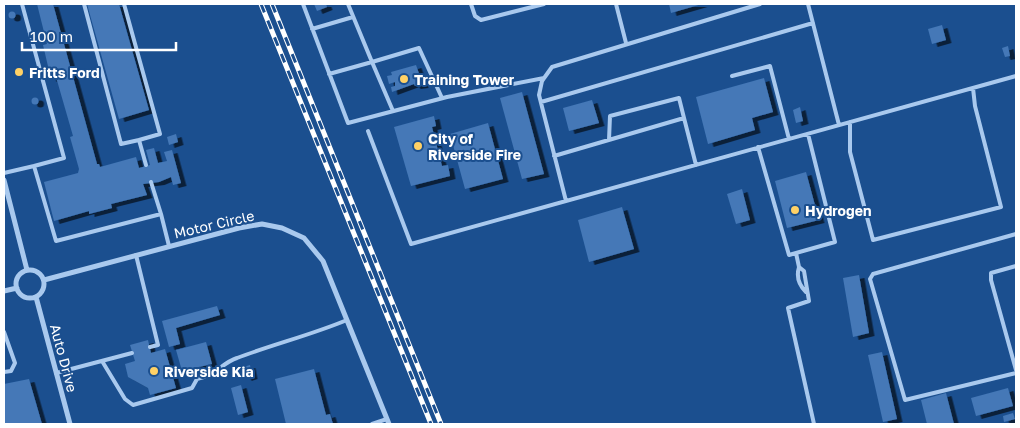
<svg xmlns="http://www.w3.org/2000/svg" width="1020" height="428" font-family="'Golos Text',sans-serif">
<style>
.building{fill:#4478b7;filter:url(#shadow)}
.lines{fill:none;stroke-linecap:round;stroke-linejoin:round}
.lane{stroke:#a9c9ee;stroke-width:4}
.street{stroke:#a9c9ee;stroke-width:5}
.rail-casing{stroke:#fff;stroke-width:5}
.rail{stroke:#1b4f8f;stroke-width:3;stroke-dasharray:9;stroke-linecap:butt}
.poi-dot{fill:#ffd166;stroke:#1b4f8f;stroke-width:2}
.labels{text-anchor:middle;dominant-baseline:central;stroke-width:4;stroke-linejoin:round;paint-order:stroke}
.poi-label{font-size:14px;font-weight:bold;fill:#fff;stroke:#1b4f8f;text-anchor:start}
.street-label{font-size:14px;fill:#fff;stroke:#1b4f8f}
</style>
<defs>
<filter id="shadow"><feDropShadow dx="5.5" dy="3" stdDeviation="0" flood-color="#0009"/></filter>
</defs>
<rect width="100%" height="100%" fill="#1b4f8f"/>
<path class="building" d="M37,4H53L97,164H99L100,167L136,157L139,168L150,165L146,150L154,148L158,163L167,161L164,152L172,150L181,183L173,185L171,177L159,182L143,184L147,195L111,204L112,208L89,214V211L54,221L44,182L78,173L79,169L70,137L73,136L56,77L51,79L43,45L47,44Z
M87,4H119L149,110L119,119Z
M314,4H326L327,7L317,11Z
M669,4H702L671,13Z
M8.5 15a3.5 3.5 0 1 1 7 0a3.5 3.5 0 1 1-7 0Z
M942,25L946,40L932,44L928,29Z
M1008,46L1010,56L1005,57L1002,48Z
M416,65L423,85L415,86L414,84L392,92L391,87L395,86V82L389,84L387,76L392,75L391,72Z
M764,78L773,112L752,118L755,130L708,144L696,97Z
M522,92L544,174L522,179L500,98Z
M31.5 101a3.5 3.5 0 1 1 7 0a3.5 3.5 0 1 1-7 0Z
M592,100L599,123L569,131L563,108Z
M800,107L803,121L796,123L793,110Z
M434,116L436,126L432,127L442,166L448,165L450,176L411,186L394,127Z
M488,123L503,179L465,189L450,134Z
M176,134L178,142L169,145L167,137Z
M806,172L819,220L787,228L775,181Z
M742,189L750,220L736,224L727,194Z
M622,207L634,249L589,262L578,220Z
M859,275L869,333L853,337L843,278Z
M217,306L220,315L176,328L180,344L169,347L162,321Z
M148,340L151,353L165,349L176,388L150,395L148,388L128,377L125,364L135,361L130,345Z
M206,342L212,364L182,371L176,350Z
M882,352L897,419L883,422L868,355Z
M250,365L252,376L246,378L243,367Z
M314,369L326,415L330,414L333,424H286L275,379Z
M29,379L42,424H4V384Z
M241,385L248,412L238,415L231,388Z
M1008,388L1013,406L976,416L971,398Z
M946,393L954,424H927L921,400Z
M1013,413L1015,419L1004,422L1003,416Z"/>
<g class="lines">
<path class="lane" d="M22,4L64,158L34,166
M84,4L121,144L139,140
M124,4L160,134L139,140L146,165
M303,4L348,123L447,97L544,78
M471,4L475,16L481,20L544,4
M616,4L626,43
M808,4L839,125
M312,29L353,17
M329,74L372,62L348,4
M732,76L770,66L789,139
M541,102L813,23
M393,111L372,62L419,48L442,98
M850,122V152L873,240L1001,207L975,106L973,88
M368,131L411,244L1016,76
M609,140L610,116L679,98L684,118
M758,147L789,255L835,242L808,134
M554,156L684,118L696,165
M4,173L34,166L56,241L161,214L169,246
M151,182L161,214
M566,201L539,95L542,81L552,67L760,4
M1016,234L873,274L870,279L905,400L1016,373
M796,253L799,267
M136,255L158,345L150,347
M1016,266L991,273V280L1016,370
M806,292C799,285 796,277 799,267L804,271L809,301L788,308L814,424
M4,332L15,363L11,371L4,372
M102,361L125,399L133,405L192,388L197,379C216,375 222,363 237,358C274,344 311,335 347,320
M56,373L132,353
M372,424L387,419"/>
<path class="street" d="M4,180L27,270
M16 284a14 14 0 1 1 28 0a14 14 0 1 1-28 0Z
M44,280L239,228L262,224L282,228L304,238L323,261L389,424
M4,291L17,288
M36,297L70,424"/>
<g class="rail-casing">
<path id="rail" d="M261,4L431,424
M272,4L441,424"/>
</g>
<use href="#rail" class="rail"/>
</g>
<g class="poi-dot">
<circle cx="19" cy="72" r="5"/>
<circle cx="404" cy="79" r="5"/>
<circle cx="418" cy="146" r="5"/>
<circle cx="795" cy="210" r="5"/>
<circle cx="154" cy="371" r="5"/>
</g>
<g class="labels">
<g class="poi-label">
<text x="29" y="72">Fritts Ford</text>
<text x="414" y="79">Training Tower</text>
<text x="428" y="138">City of<tspan x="428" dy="16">Riverside Fire</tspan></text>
<text x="805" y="210">Hydrogen</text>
<text x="164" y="371">Riverside Kia</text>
</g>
<g class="street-label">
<text transform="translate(214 224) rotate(-13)">Motor Circle</text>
<text transform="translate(64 358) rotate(75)">Auto Drive</text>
</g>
</g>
<rect width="1020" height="428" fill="none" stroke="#ffffff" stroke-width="10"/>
<path d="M22 42v8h154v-8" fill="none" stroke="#ffffff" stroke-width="2.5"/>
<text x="30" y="42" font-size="15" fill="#ffffff" stroke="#1b4f8f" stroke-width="4" paint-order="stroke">100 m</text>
</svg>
